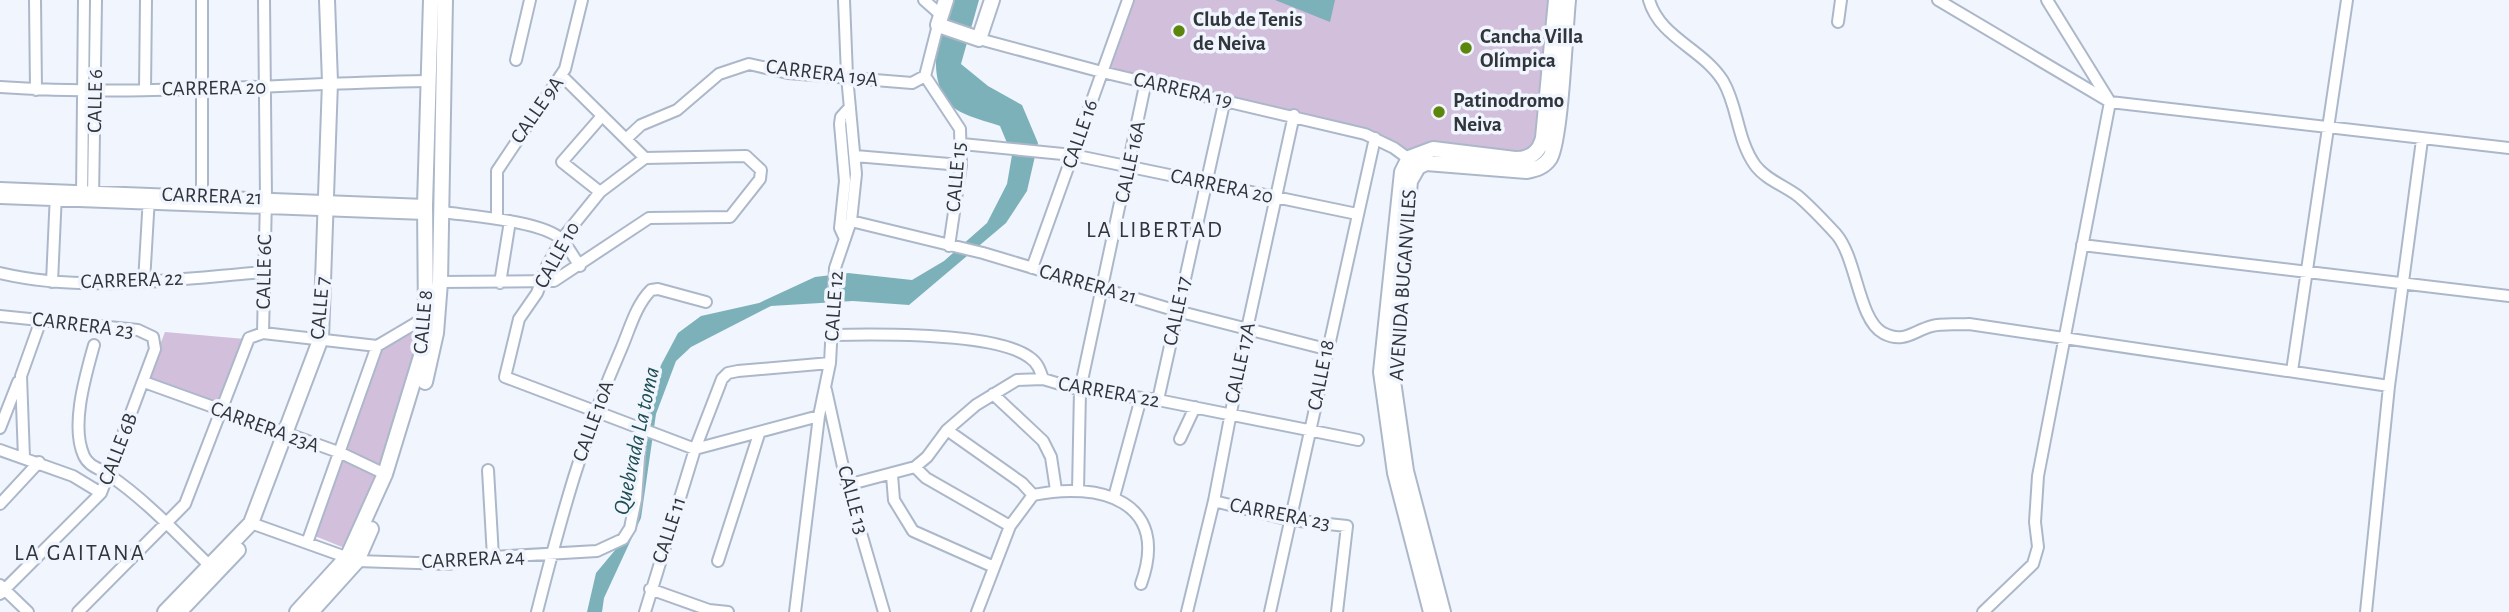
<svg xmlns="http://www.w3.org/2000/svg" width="2509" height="612" font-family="'Alegreya Sans',sans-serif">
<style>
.green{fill:#d1bfdb}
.water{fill:#7db1b9}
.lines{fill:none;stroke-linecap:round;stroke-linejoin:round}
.street-casing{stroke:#acb8ca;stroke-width:14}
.secondary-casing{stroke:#acb8ca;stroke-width:18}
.street{stroke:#fff;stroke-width:10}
.secondary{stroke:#fff;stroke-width:14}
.poi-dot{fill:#5c850c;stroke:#f1f5fd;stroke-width:2.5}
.labels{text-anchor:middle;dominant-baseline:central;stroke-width:7;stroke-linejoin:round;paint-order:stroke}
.poi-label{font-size:21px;font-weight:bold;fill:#31353c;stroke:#f1f5fd;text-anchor:start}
.street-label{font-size:21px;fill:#31353c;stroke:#f1f5fd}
.neighbourhood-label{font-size:23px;letter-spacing:2px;fill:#31353c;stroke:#f1f5fd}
.water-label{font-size:23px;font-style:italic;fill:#1d4d53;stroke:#f1f5fd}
</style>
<rect width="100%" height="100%" fill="#f1f5fd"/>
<path class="green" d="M1128,0H1556L1536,153L1454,151L1409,158L1375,138L1102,72Z
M419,327L421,334L380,472L347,549L315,536L380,351Z
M165,332L245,339L219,409L146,381Z"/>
<path class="water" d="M949,0H979L961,64L988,86L1022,105L1038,143L1027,191L1006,223L909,305L853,301L771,306L691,347L676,361L656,414L641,518L604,598L602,612H587L596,573L631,531L645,422L661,365L678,333L701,316L759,303L815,277L848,273L912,280L944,261L987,223L1007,184L1012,155L1000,126C986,121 959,115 950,104C925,77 939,31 949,0Z
M1275,0H1335L1330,22Z"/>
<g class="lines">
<g class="street-casing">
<path id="street" d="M35,0L36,90
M202,0V200
M924,0L941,15
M1649,0C1660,38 1702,48 1723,81C1738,106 1737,140 1755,165C1765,179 1785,186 1798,196C1811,207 1824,221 1836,234C1857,258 1858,319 1883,333C1904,344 1913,331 1932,326C1943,323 1958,325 1969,324L2389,386
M1938,0L2110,102L2509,148
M1838,22L1841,0
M979,39L1102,72L1365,134L1394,148L1413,162
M516,60L530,0
M925,76L960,129L961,165L949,246
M925,76L938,25
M0,87C143,97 285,83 427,81
M145,90L146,0
M626,139L641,125L677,110L719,74L749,64L788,73L912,83L925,76
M962,144L1073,155L1357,214
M855,156L961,165
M645,158L600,192L562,239L547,266L537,293L519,319L505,377L695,449L819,416
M0,188L425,205
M600,192L562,162L602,116
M82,197L84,0
M0,198L425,214
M93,198L96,0
M443,212C470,216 542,221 561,239C568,246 574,258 580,266
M497,219V171L565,69L582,0
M851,221L983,253L1177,311L1326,349
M845,239L840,228L845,181L840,124L841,117L850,107
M2082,245L2509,296
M1032,268L1128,0
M0,273C85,293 178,279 264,272
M52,282L56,193
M144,282L149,197
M440,282L554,281L649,218L730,217L760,179L761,170L746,156L645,158L561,75
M500,283L510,221
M0,316L138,330L153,337L155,349L101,493L0,594
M263,333L266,198L264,0
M832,335C877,334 994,332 1029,357C1038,363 1040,370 1043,379
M94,345C86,374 70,426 84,456C89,467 100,468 109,475C146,500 178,535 209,565
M2292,371L2347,0
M144,382L341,453L385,474
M826,390L847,485L884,612
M993,394L1043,441L1051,457L1056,490
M1158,400L1225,99
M0,428L18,382
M947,430L1022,483L1033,495
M1180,439L1195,407
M0,450L73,476L101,493
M24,458L21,376L41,320
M915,467L926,478L1010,526
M488,470L493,557
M892,475L894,500L913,531L994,567
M847,485L915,467L927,457L947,430L976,405L1017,380L1043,379L1080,390L1158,400L1358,440
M1078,491L1080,390L1146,81
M1033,495C1100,481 1171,501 1141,584
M1114,497L1141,398
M1214,501L1290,520L1347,526L1337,612
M0,504L39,462
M251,523L357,561L447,564L493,557L597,551L623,539L630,528L636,499L641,429
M307,543L377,346
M718,561L759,434
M0,585L28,612
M650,589L709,610L728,612
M78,612L185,504L249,338L263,333L377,346L426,317
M537,612C560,521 584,433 622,347C630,328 636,305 651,290L658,289L706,302
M645,612L695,449L722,379L728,373L738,371L830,363
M795,612L819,416L830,363L835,268L851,221L856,174L847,76L844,0
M977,612L1010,526L1033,495
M1187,612L1214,501L1247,329L1294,115
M1270,612L1375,138
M1983,612L2033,564L2038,547L2035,522L2038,476L2110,102L2047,0
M2366,612L2389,386L2422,140"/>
</g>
<g class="secondary-casing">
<path id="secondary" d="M946,0L938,25L979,39L992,0
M425,382L436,333L440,282L445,0
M165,612L251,523L321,338L330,82L327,0
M179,612L238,550
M297,612L348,556L385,474L422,353L426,317L425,205L431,0
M311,612L357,561L371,529
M1431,612L1395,473L1381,372L1402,172L1409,158L1433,149L1515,159C1530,159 1539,153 1543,138L1556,0
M1443,612L1406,471L1392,374L1410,181L1418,167L1426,163L1527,171C1536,169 1544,167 1550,158C1561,139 1565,29 1568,0"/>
</g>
<use href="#street" class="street"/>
<use href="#secondary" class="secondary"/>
</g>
<g class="poi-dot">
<circle cx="1179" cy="31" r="7"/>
<circle cx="1466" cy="48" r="7"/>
<circle cx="1439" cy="112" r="7"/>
</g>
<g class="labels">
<g class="poi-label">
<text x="1193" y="19">Club de Tenis<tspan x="1193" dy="24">de Neiva</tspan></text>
<text x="1480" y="36">Cancha Villa<tspan x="1480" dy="24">Olímpica</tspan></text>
<text x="1453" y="100">Patinodromo<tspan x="1453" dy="24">Neiva</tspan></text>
</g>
<g class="street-label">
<text transform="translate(822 73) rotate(7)">CARRERA 19A</text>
<text transform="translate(214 88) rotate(-1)">CARRERA 20</text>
<text transform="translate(1183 90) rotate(13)">CARRERA 19</text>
<text transform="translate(95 101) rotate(-89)">CALLE 6</text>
<text transform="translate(537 110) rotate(-55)">CALLE 9A</text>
<text transform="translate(1080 134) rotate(-71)">CALLE 16</text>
<text transform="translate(1130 162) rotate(-78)">CALLE 16A</text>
<text transform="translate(956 177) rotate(-85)">CALLE 15</text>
<text transform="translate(1222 186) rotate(12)">CARRERA 20</text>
<text transform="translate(212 196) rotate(2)">CARRERA 21</text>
<text transform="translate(557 255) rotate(-61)">CALLE 10</text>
<text transform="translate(264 272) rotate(-89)">CALLE 6C</text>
<text transform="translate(132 280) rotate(-2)">CARRERA 22</text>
<text transform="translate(1088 284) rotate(16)">CARRERA 21</text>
<text transform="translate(1403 285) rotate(-86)">AVENIDA BUGANVILES</text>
<text transform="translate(834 306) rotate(-86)">CALLE 12</text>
<text transform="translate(320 308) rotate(-85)">CALLE 7</text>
<text transform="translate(1177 311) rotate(-78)">CALLE 17</text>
<text transform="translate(423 322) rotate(-85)">CALLE 8</text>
<text transform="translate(83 325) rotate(7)">CARRERA 23</text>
<text transform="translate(1240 363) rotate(-78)">CALLE 17A</text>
<text transform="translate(1321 375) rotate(-79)">CALLE 18</text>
<text transform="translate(1109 392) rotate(10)">CARRERA 22</text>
<text transform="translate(593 421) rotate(-70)">CALLE 10A</text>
<text transform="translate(265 427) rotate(20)">CARRERA 23A</text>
<text transform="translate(118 449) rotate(-69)">CALLE 6B</text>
<text transform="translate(853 500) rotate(75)">CALLE 13</text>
<text transform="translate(1280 514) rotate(11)">CARRERA 23</text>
<text transform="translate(669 530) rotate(-72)">CALLE 11</text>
<text transform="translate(473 559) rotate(-3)">CARRERA 24</text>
</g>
<g class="neighbourhood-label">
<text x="1155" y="230">LA LIBERTAD</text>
<text x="80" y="553">LA GAITANA</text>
</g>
<g class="water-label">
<text transform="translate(637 441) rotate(-78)">Quebrada La toma</text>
</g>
</g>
</svg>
